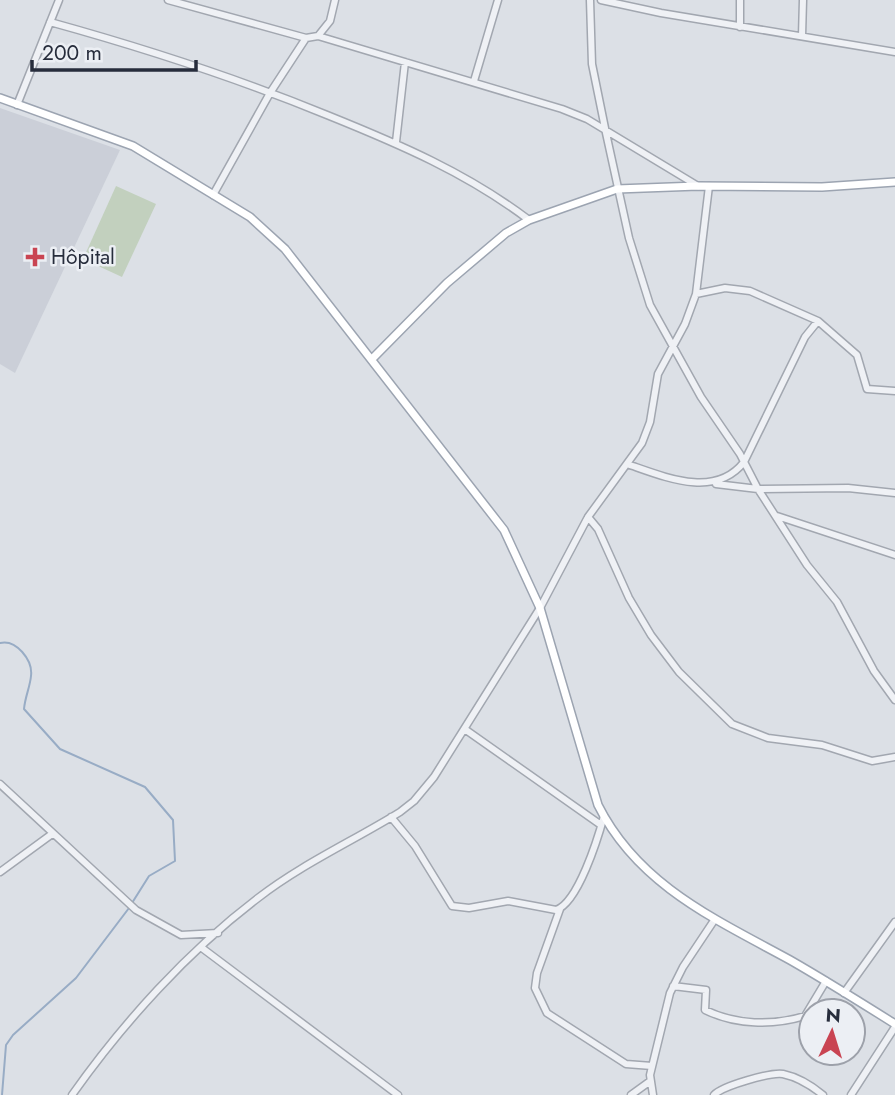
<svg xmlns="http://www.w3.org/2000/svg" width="895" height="1095" font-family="Jost,sans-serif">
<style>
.built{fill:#cbcfd8}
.green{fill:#c2d0be}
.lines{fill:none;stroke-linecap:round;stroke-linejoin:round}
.stream{stroke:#98acc5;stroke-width:2}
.minor-casing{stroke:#a2a7b0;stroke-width:9}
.major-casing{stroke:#9ca4b1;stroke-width:10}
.minor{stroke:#eff1f5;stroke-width:6}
.major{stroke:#fff;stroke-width:7}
.poi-dot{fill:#c94452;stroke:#eceff4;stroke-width:2.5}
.labels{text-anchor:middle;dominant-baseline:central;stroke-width:5;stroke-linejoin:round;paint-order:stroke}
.poi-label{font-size:21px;fill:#272d3c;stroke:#eceff4;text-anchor:start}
</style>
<rect width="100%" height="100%" fill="#dce0e6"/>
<path class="built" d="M0,108L120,150L15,373L0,364Z"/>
<path class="green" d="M116,186L156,204L122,277L83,259Z"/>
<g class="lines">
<path class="stream" d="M0,643C16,639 33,660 31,676C30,687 25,697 24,709L60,749L145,787L173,820L175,861L149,876L132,903
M2,1095L6,1045L13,1035L76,978L129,908"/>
<g class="minor-casing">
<path id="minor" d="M168,0L306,38L318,36L562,109L587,119L698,186
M590,0L592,64L606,133L629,238L650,305L701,397L740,454L758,489L807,565L837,602L874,671L895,700
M601,0L661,13L895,52
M50,22C144,48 237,78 327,115C399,144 467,173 529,220
M740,27V0
M318,36L330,21L335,0
M802,36L803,0
M474,81L498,0
M17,105L59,0
M396,142L405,62
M213,195L270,93L306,38
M696,294L725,288L750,291L818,321L857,355L867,389L895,391
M627,464C665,477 715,499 744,462L805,337L818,321
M716,484L758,489L848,488L895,493
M777,516L895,555
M588,517L598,529L629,598L651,635L679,672L732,724L768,738L822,745L872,761L895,757
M466,730L601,825
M0,784L136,910L181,935L218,933
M391,817L415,846L452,906L469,908L508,901L556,910C578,903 598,838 604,816
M0,872L52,834
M560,909L537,973L535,988L547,1013L626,1064L652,1066
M202,948L398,1095
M673,986L706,990L705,1010C736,1025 772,1026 805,1016L826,981
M844,993L895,922
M72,1095C123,1023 188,951 258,898C302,864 353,841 400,812L414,801L434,777L540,608L588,517L642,443L650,422L658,374L685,324L696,294L709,186
M631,1095L649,1082
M653,1095L650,1075L670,993L683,967L715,919
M714,1095C722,1086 771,1072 783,1074C797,1077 812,1086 823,1095
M851,1095L895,1027"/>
</g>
<g class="major-casing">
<path id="major" d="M0,98L133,146L250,217L285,249L504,530L540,608L598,805C638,885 715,919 790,960C825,980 860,1002 895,1024
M372,359L447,283L506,233L529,220L617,189L698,186L822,187L895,182"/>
</g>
<use href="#minor" class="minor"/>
<use href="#major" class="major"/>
</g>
<path class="poi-dot" d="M31.5 246.5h7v7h7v7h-7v7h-7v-7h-7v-7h7z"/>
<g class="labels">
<g class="poi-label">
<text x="51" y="257">Hôpital</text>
</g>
</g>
<g transform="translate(832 1032) rotate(4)"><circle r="33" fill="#eceff4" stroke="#9da1aa" stroke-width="2"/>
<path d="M0-5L12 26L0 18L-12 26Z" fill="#c94452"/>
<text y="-10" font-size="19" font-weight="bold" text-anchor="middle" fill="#272d3c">N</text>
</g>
<path d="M32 60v10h164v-10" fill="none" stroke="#272d3c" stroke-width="3.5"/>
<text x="42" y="60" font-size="21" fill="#272d3c" stroke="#eceff4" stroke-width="5" paint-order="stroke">200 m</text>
</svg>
